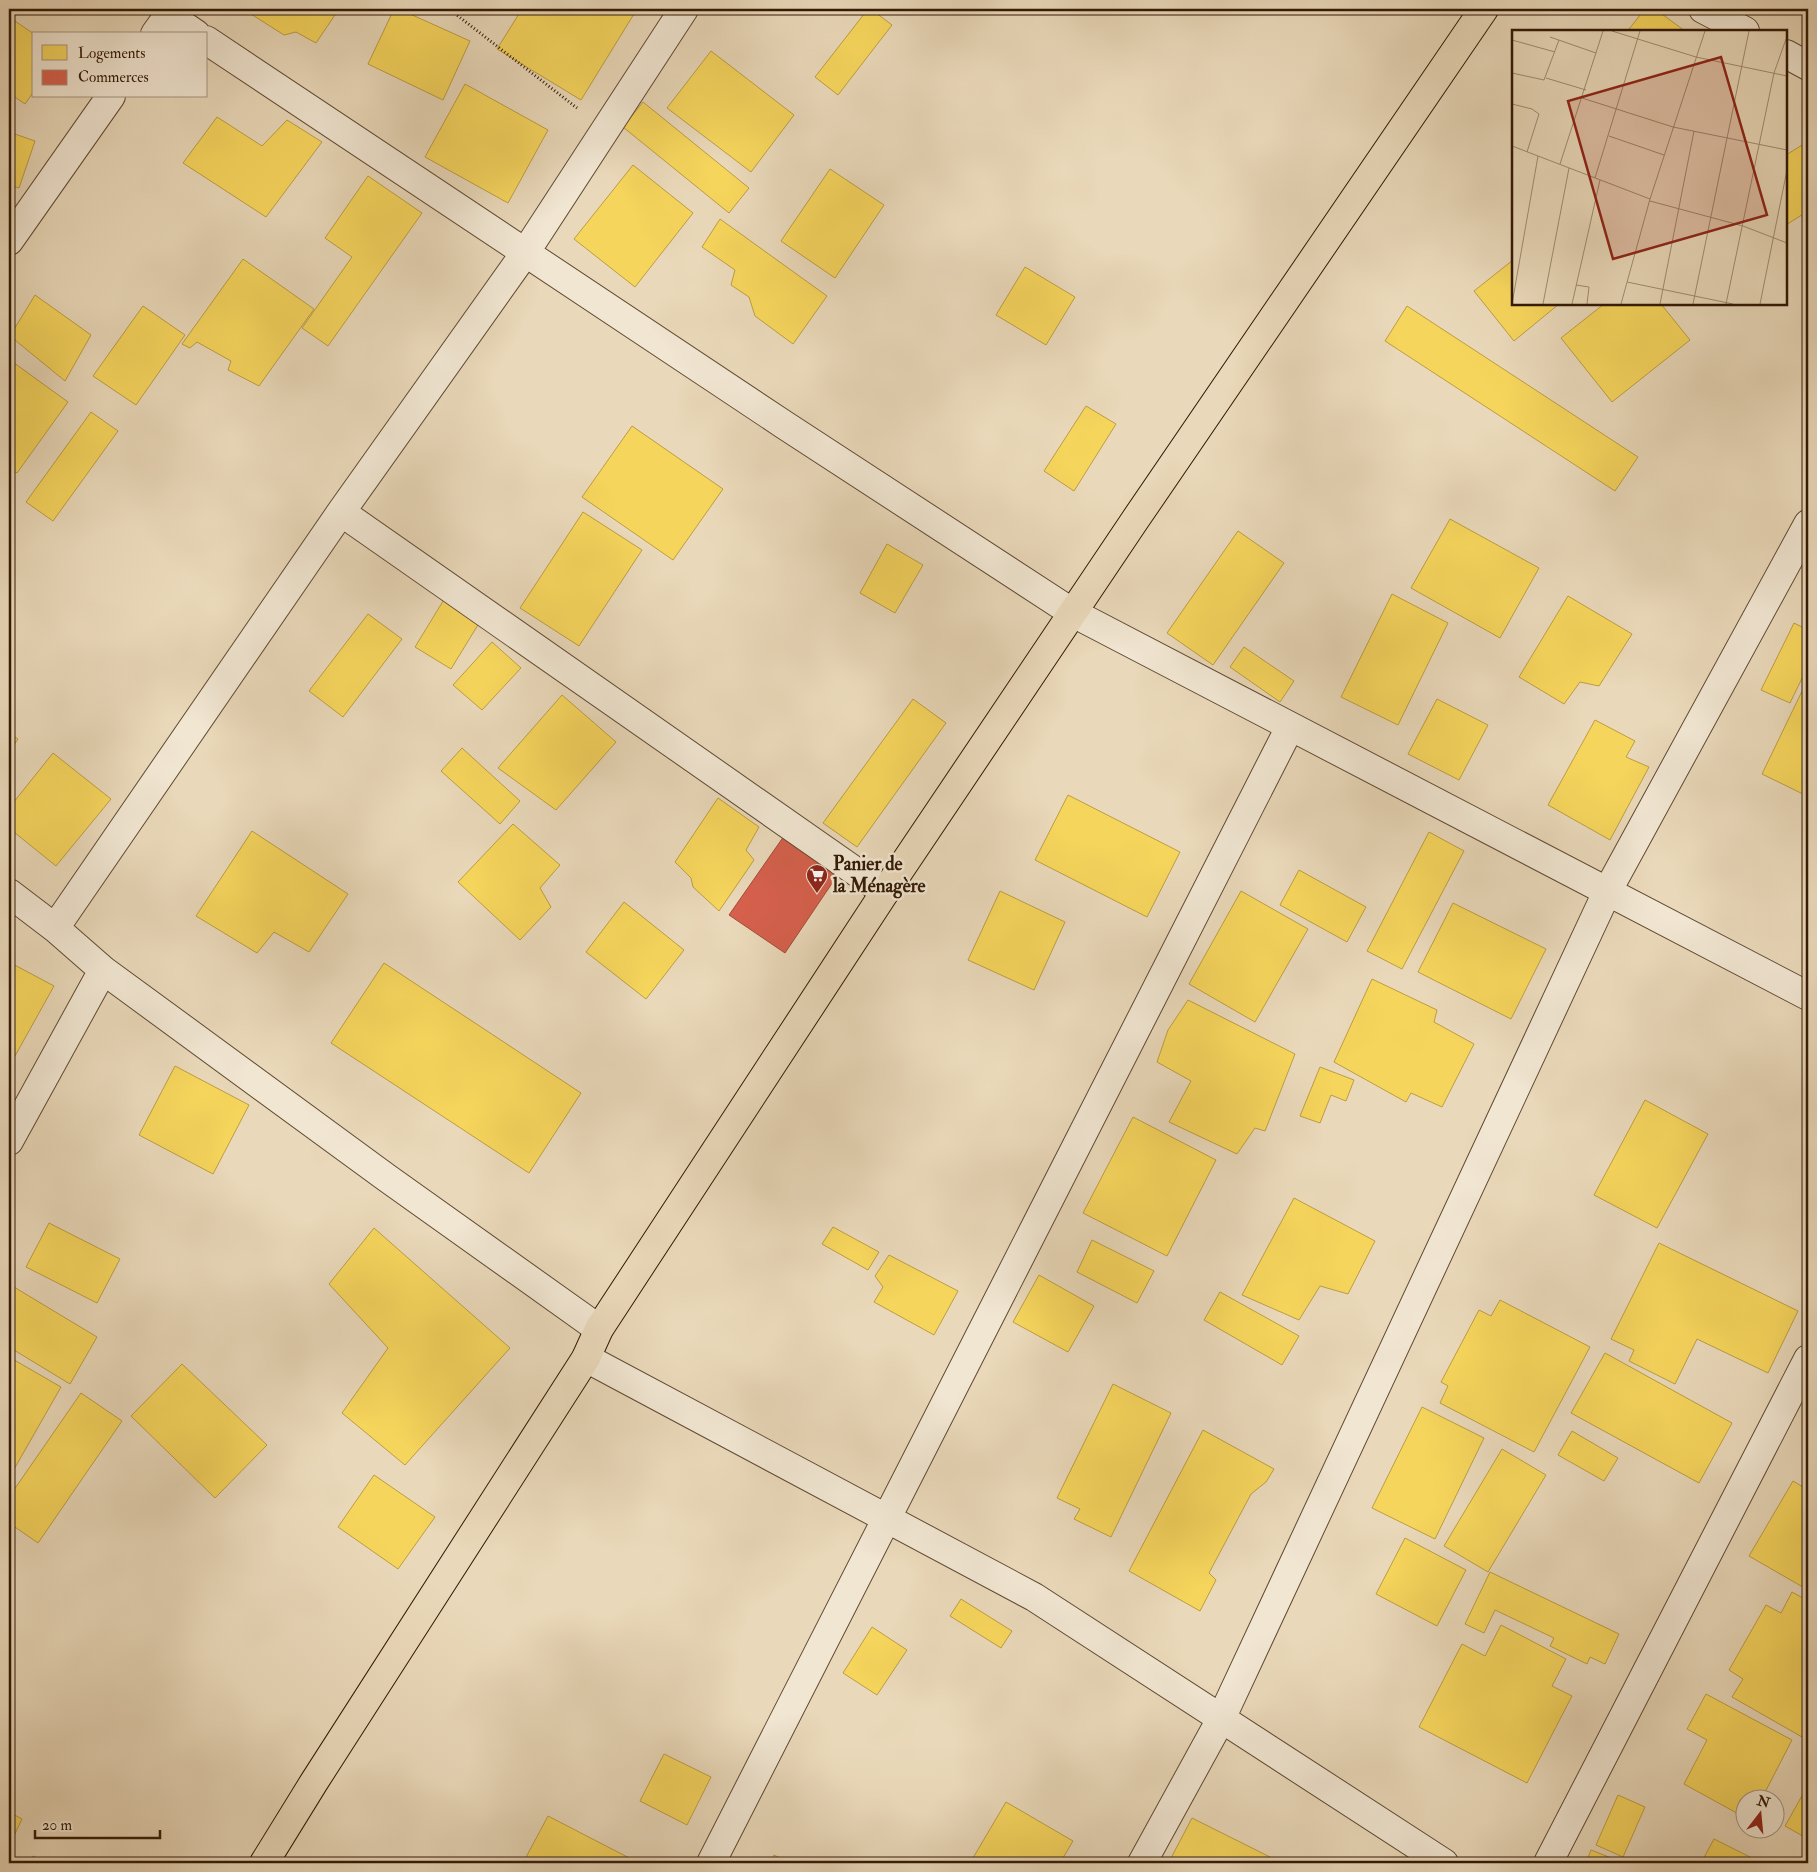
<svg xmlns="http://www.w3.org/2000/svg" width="1817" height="1872" font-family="'IM FELL Double Pica',serif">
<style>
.homes{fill:#f6d55c;stroke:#bc9d42}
.shops{fill:#d6604d;stroke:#a54b37}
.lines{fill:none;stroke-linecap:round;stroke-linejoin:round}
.street-casing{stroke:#604932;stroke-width:30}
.highway-casing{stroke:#331905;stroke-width:30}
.path{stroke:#331905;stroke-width:3;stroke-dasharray:1 2.5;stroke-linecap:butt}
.street{stroke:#f1e6d2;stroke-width:28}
.highway{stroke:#e9d8b9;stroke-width:28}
.labels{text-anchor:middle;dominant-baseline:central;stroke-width:5;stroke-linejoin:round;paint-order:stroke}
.poi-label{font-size:19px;font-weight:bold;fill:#331905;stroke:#f1e6d2;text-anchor:start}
.inset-road{fill:none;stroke:#a08c71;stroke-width:1}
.view{fill:#8f2418;fill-opacity:0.15;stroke:#8f2418;stroke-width:2.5}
.inset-edge{fill:none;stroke:#331905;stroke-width:2.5}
</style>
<rect width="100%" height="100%" fill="#e9d8b9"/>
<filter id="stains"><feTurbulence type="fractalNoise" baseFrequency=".004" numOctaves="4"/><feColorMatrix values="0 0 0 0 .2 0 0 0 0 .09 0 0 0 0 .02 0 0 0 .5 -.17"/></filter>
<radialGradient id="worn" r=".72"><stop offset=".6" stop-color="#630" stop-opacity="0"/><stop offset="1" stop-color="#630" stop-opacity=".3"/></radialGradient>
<path class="homes" d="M243,9H339L316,43L296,32L284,35Z
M394,9H399L470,41L443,100L368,64Z
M522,9H637L581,100L497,49Z
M868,9H871L892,25L838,95L815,77Z
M1645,9H1655L1685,31H1631L1629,29Z
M9,17L34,34V91L25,104L9,93Z
M711,51L794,115L751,172L667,108Z
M465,84L548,130L508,203L425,157Z
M643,102L749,188L729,213L623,127Z
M217,117L262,146L287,120L322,142L266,217L183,163Z
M9,132L35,141L19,188L9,185Z
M1807,142L1808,211L1786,225V155Z
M633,165L693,213L635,287L574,239Z
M830,169L884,205L835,278L781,241Z
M368,176L422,213L328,346L302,328L352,257L325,238Z
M720,219L827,296L793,344L755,316L749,297L731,285L735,270L702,247Z
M243,259L314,309L259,386L228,370L231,361L197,342L190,348L182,344Z
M1513,260V304H1559L1514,341L1474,291Z
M1025,267L1075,297L1046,345L996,315Z
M35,295L91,335L65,381L10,336Z
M1604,304H1661L1690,340L1612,402L1561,338Z
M143,306L185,335L136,405L93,376Z
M1407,306L1638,457L1615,491L1385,341Z
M10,360L68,402L17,473L9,468V362Z
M1086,406L1116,424L1074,491L1044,471Z
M91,412L118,431L53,521L26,502Z
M632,426L723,489L673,560L582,497Z
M583,512L642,550L579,646L520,608Z
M1450,519L1539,568L1500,638L1411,588Z
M1238,531L1284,563L1213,665L1167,633Z
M887,544L923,565L895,613L860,593Z
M448,593L484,615L451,669L415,647Z
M1392,594L1448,623L1398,725L1341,697Z
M1568,596L1632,634L1599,686L1580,682L1564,704L1519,677Z
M368,614L402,639L343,717L309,691Z
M1794,623L1808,630V666L1790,703L1761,690Z
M492,642L521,668L482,710L453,685Z
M1244,647L1294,681L1280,702L1230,667Z
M1805,685L1808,686L1807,796L1762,774Z
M562,695L616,742L556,810L498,768Z
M913,699L946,723L857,847L823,823Z
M1437,699L1488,725L1459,780L1408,754Z
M1595,720L1635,741L1626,757L1649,767L1610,840L1548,805Z
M9,733L18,739L9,752Z
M462,748L520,801L500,824L441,771Z
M53,753L111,799L56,866L9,828V808Z
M1068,795L1180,852L1147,917L1035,860Z
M718,798L759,827L746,850L754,860L719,911L693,887L691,878L675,862Z
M513,824L560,865L540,888L551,907L520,940L458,882Z
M252,831L348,894L309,952L274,932L257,953L196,916Z
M1429,832L1464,851L1402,969L1367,951Z
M1299,870L1366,907L1347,942L1280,905Z
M1000,891L1065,922L1034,990L968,960Z
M1241,891L1308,929L1255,1022L1189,984Z
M624,902L684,950L646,999L586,952Z
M1453,903L1546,949L1511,1019L1418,972Z
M9,962L54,986L10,1065H9Z
M384,963L581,1093L529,1173L331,1043Z
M1372,979L1437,1010L1434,1022L1474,1044L1442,1107L1411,1093L1406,1102L1334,1062Z
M1188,1000L1295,1054L1265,1131L1255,1128L1237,1154L1169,1122L1191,1081L1157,1062L1168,1030Z
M175,1066L249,1105L213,1174L139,1135Z
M1320,1067L1354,1080L1346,1101L1331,1095L1320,1123L1300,1116Z
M1645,1100L1708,1134L1657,1228L1594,1195Z
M1133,1117L1216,1160L1167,1256L1083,1213Z
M1294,1198L1375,1241L1348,1294L1320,1286L1299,1320L1242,1295Z
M49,1223L120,1259L97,1303L26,1267Z
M833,1227L879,1252L868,1270L822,1244Z
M374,1228L510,1348L405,1465L342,1413L388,1348L329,1284Z
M1092,1240L1154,1271L1137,1303L1077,1272Z
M1659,1243L1798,1311L1768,1373L1697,1339L1675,1384L1629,1361L1634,1350L1611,1339Z
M889,1255L958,1291L934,1335L874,1302L883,1287L875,1276Z
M1039,1275L1094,1306L1068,1352L1013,1322Z
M9,1284L97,1337L70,1384L9,1347Z
M1220,1292L1299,1336L1282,1365L1204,1320Z
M1500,1300L1590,1347L1534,1452L1440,1403L1448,1386L1441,1382L1479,1310L1491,1316Z
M1605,1353L1732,1423L1699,1483L1571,1413Z
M9,1357L61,1387L9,1478Z
M182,1364L267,1445L215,1498L131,1416Z
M1113,1384L1171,1413L1111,1537L1074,1519L1080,1509L1057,1498Z
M81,1393L122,1421L38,1543L9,1523V1497Z
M1422,1407L1484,1438L1435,1539L1372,1508Z
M1203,1430L1274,1469L1266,1482L1251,1494L1209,1573L1216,1580L1200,1611L1129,1571Z
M1572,1431L1618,1458L1604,1481L1558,1455Z
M1502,1449L1546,1475L1488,1572L1444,1546Z
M374,1475L435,1517L398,1569L338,1527Z
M1793,1481L1808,1490V1590L1749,1556Z
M1405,1538L1466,1570L1437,1626L1376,1594Z
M1490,1572L1619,1634L1605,1664L1590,1657L1587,1664L1550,1646L1554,1638L1495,1610L1484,1633L1465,1624Z
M1792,1592L1808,1601V1726L1802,1737L1732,1697L1743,1679L1729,1670L1766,1605L1781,1613Z
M961,1599L1012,1631L1001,1648L950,1616Z
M1501,1625L1566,1659L1552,1686L1572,1696L1527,1783L1419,1727L1462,1644L1485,1656Z
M872,1627L907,1650L877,1695L843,1673Z
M1706,1694L1792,1740L1761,1800H1744V1817L1684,1784L1707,1740L1687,1729Z
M664,1754L711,1777L687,1825L640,1801Z
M1808,1785V1839L1785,1826Z
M1618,1795L1645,1807L1623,1857L1596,1845Z
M1006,1802L1073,1841L1060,1863H970Z
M9,1812L22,1819L9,1846Z
M548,1816L639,1863H529L524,1861Z
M1192,1818L1282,1863H1181L1171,1858Z
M1714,1839L1758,1861L1757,1863H1701Z
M1591,1850L1624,1863H1586Z
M774,1855L790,1863H770Z
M33,1856L49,1863H29Z"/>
<path class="shops" d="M784,836L839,873L785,953L729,915Z"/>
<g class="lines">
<g class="street-casing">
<path id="street" d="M1703,9L1745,31
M168,15L196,34
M155,34L173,9
M206,40L783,424L1073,613L1808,996
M1786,54L1808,66
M9,241L111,96
M341,512L885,892
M9,893L55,928L103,970L387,1178L599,1329
M55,928L341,512L525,253L684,9
M9,1141L103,970
M586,1358L1034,1597L1444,1863
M711,1863L1290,727
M1142,1863L1221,1719L1607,892L1808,524
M1548,1863L1808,1359"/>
</g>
<g class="highway-casing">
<path id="highway" d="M264,1863L314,1782L586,1358L599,1329L885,892L1135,520L1484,9"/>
</g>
<path class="path" d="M449,9L577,108"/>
<use href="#street" class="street"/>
<use href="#highway" class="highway"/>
</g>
<defs>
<g id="supermarket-pin" transform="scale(1.125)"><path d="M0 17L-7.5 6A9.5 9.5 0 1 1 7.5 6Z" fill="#8f2418" stroke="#f1e6d2"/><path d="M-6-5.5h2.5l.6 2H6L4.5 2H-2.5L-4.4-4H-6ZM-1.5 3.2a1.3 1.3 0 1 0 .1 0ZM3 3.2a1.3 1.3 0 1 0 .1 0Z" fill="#fff"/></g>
</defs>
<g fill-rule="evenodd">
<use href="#supermarket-pin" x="817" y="875"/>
</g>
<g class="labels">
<g class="poi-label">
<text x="833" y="864">Panier de<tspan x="833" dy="22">la Ménagère</tspan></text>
</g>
</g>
<g transform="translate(1512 30)">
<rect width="275" height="275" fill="#e9d8b9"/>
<path class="inset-road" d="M100,1L184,27L275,46M38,7L84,23M0,10L43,22M0,43L32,50L47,10M34,48L74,60M70,68L161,97L275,120M0,74L20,79L27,84L15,122M97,106L152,125M0,116L138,169M48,134L91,1M83,148L128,1M138,171L231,196L275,213M115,252L221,274M64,255L77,257L75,274M0,274L26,126M31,274L57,138M60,274L88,150M109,274L138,169L193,1M148,274L182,101M181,274L237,1M214,274L262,43L274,9M248,274L275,140"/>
<path class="view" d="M209,27L255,185L101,229L56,71Z"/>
<rect width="275" height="275" class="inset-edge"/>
</g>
<rect width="1817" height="1872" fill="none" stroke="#e9d8b9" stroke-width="30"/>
<rect x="10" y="10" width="1797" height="1852" fill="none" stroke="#331905" stroke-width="2.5"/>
<rect x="15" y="15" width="1787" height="1842" fill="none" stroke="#331905"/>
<rect x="32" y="32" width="175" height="65" fill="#f1e6d2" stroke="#a59480"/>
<rect x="42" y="45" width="25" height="15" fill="#f6d55c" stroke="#a59480"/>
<text x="78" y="58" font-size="15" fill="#331905">Logements</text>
<rect x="42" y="70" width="25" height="15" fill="#d6604d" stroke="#a59480"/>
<text x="78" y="82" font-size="15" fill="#331905">Commerces</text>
<g transform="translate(1760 1814) rotate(16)"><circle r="24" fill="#f1e6d2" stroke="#a59480"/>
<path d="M0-4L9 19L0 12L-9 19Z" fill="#8f2418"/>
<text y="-8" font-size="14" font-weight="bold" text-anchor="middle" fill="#331905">N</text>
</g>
<path d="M35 1830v8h125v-8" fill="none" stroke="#331905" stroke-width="2.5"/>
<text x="42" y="1830" font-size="15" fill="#331905" stroke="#f1e6d2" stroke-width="4" paint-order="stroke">20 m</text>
<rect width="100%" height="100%" filter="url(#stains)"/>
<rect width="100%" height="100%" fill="url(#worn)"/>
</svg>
